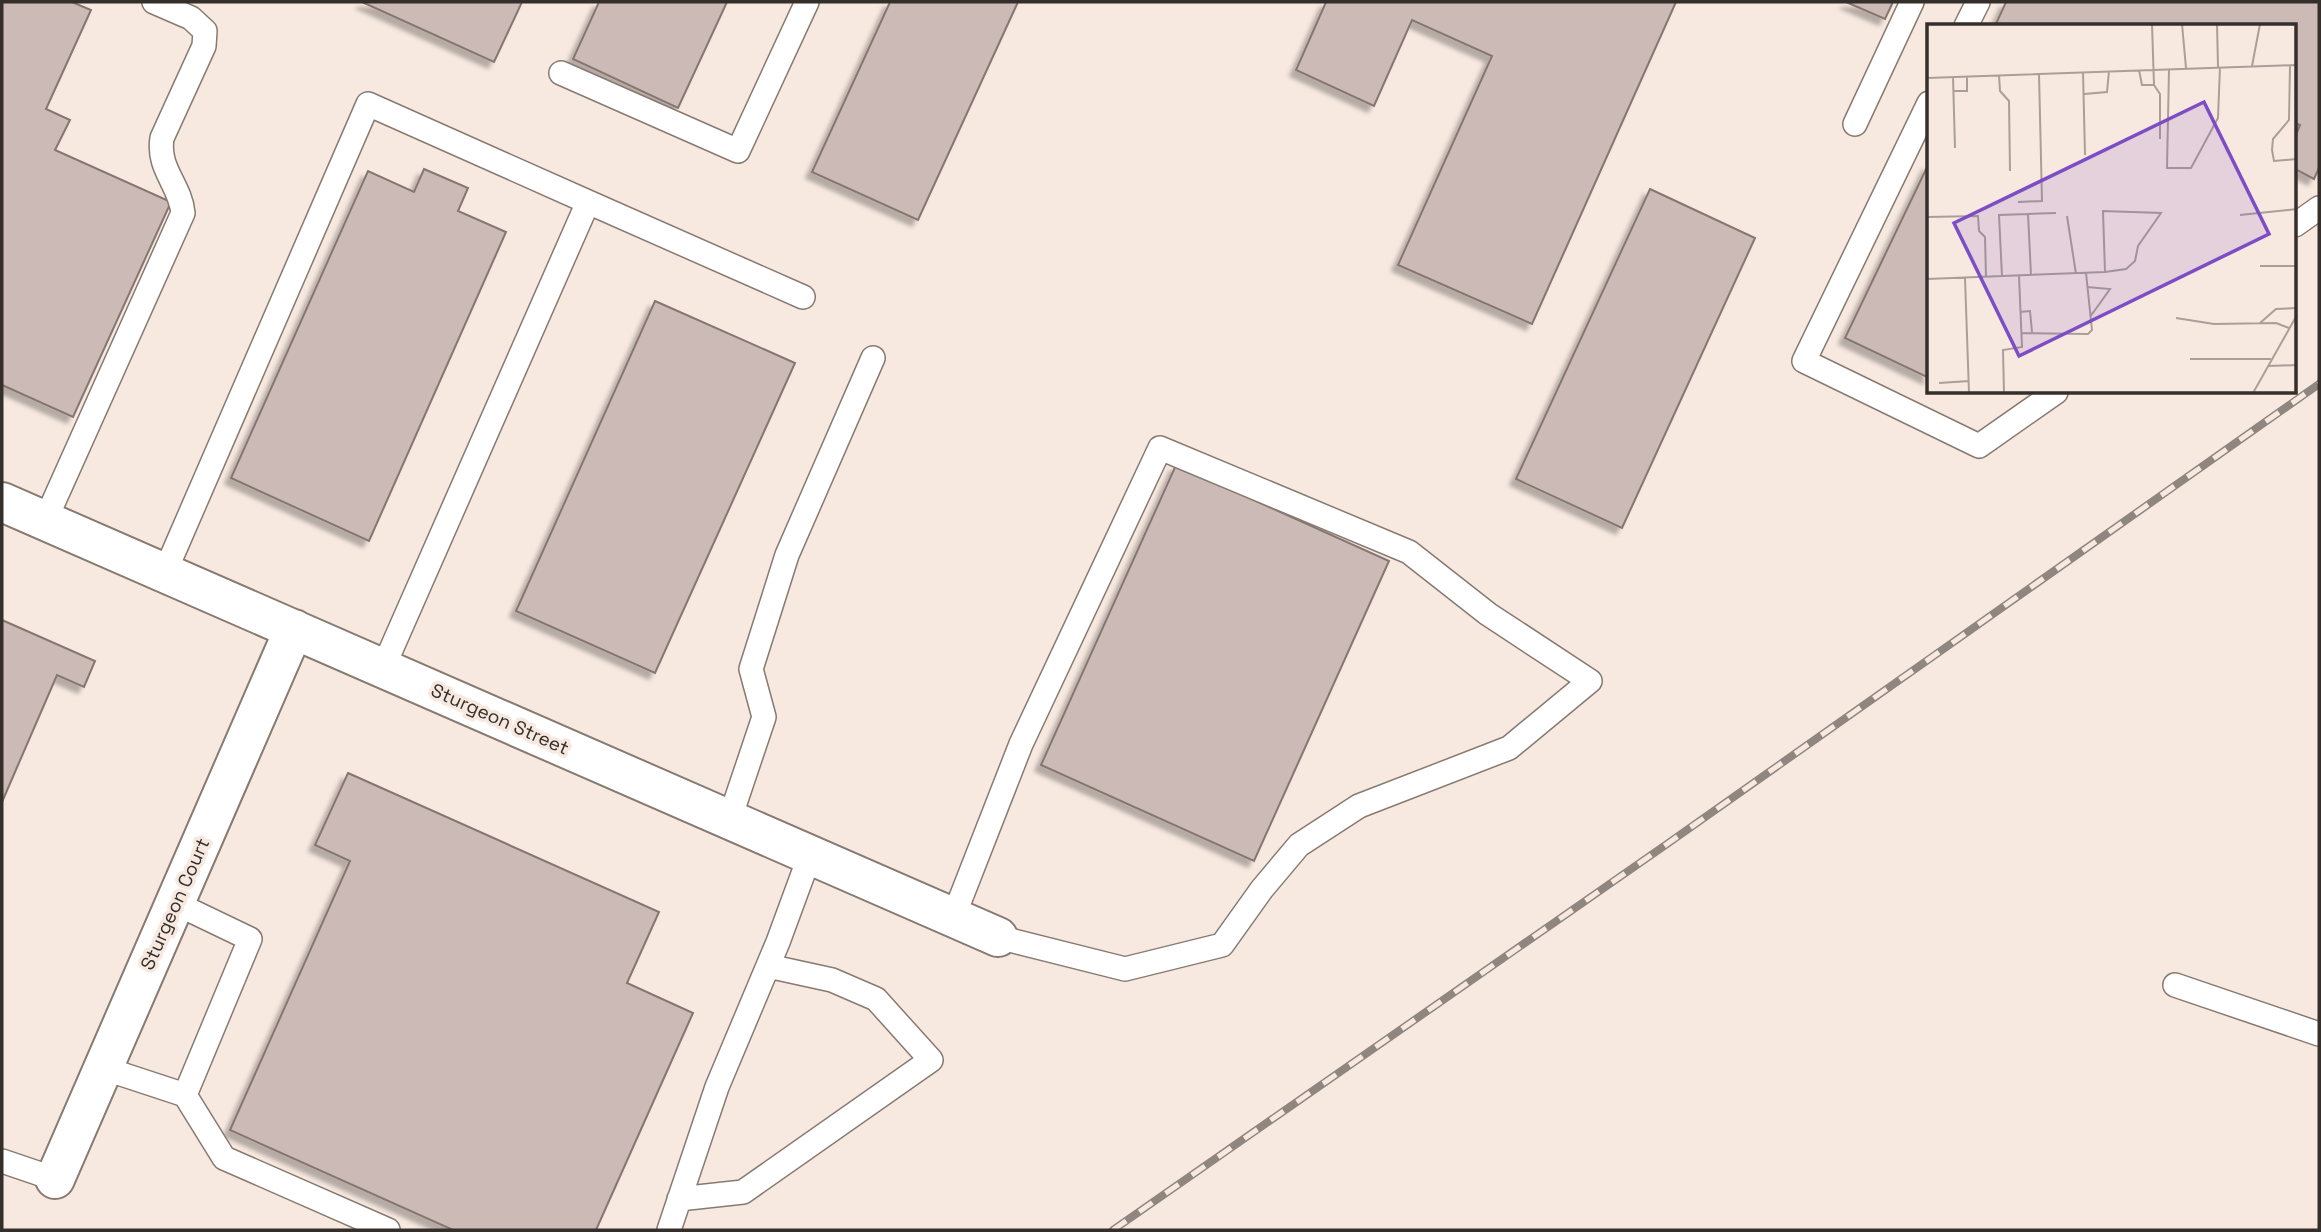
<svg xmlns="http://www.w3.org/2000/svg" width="2321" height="1232" font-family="'Space Grotesk',sans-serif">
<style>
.building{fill:#cbbab6;stroke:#857672;stroke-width:2;filter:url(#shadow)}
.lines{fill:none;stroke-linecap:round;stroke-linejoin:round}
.service-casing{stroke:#867a71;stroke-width:26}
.minor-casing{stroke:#867a71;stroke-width:42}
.service{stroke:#fff;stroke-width:23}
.minor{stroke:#fff;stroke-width:38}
.rail-casing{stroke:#908680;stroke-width:8}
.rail{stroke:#f7e9e0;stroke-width:5;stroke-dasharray:16;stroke-linecap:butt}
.labels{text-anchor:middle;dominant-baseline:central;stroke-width:7;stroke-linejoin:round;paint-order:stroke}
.street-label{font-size:19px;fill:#342f2b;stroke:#f7e9e0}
.inset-road{fill:none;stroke:#a99f98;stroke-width:2}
.view{fill:#7c4dc5;fill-opacity:0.15;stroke:#7c4dc5;stroke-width:3.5}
.inset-edge{fill:none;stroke:#342f2b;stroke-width:3.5}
</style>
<defs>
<filter id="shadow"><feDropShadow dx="-6" dy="6" stdDeviation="2" flood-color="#0004"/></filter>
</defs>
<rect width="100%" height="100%" fill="#f7e9e0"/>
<path class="building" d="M2,2H72L91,10L46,109L70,120L55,150L171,202L73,417L2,385Z
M362,2H522L494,62Z
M599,2H727L678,108L573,59Z
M890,2H1018L918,220L812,172Z
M1326,2H1676L1532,324L1398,265L1492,56L1412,20L1374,106L1296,70Z
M1846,2H1893L1885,19Z
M2006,2H2319V168L2314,179L2295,169V137L2300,125L2295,123V26H1995Z
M1929,163V378L1845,338Z
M424,169L468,188L458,211L506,232L369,541L231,478L368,171L414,192Z
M1650,189L1755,238L1622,528L1516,479Z
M655,301L795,363L655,673L516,611Z
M1176,465L1389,561L1254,861L1041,765Z
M2,620L95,661L84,687L57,675L2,802Z
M348,773L659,912L627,983L693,1013L596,1230H453L230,1130L350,861L315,845Z"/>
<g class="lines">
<g class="service-casing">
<path id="service" d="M1966,26L1978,2
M561,73L738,151L807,2
M1929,103L1804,361L1979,446L2056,392
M1855,124L1912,2
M2295,225L2319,208
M45,521L183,213C180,184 157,169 162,138L204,46L205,31L191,18L154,2
M165,572L368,104L588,202
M383,668L588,202L803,297
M729,821L764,717L751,669L787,555L873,358
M175,903L250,939L185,1095
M953,918L1021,744L1160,448L1409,552L1488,614L1590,681L1509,748L1359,806L1299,845L1262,889L1222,945L1125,969L998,937
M2175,985L2319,1034
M103,1068L185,1095L224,1158L388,1230
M2,1161L55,1179
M679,1199L743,1192L931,1060L876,999L832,980L768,966
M669,1230L717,1087L778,942L810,855"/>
</g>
<g class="minor-casing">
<path id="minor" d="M2,502L998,937
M55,1179L294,629"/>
</g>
<use href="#service" class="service"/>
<use href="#minor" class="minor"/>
<g class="rail-casing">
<path id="rail" d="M1113,1230L1667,844L2319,384"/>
</g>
<use href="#rail" class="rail"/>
</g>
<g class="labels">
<g class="street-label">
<text transform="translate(500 719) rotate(24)">Sturgeon Street</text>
<text transform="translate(175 904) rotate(-66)">Sturgeon Court</text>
</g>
</g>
<g transform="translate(1927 24)">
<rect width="369" height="369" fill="#f7e9e0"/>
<path class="inset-road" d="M255,0L259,44M290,0L291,43M363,41L362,96L346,115L345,126L347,137L370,135M325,42L333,0M242,45L240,144H264L291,94L293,43M212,46L215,61H227L225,0M156,48L158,131M72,51L73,67L82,77L83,147M26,53L28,124M0,54L370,41M227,61L233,70V115M26,67H40V53M157,70L180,68L182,47M91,178L115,177L112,50M313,191L370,185M140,192L149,250M0,193L51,192L52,207L58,213L59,253M333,242H370M104,251L101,190L129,189M75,252L72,191L101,190M38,254L42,369M0,255L178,248L199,245L208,237L211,222L234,189L176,187L178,248M160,263L183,265L163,293M93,288L103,287L105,308M249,294L287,300L349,299L362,304M333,299L349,285L370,284M94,309L161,310L165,306L159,249M263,335H344M341,342L370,341M12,359L42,357M77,369L76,326L95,323L92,252M326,369L370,291"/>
<path class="view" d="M277,78L342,210L92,332L27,199Z"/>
<rect width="369" height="369" class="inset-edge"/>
</g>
<rect width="2321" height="1232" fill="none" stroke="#342f2b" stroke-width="7"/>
</svg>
